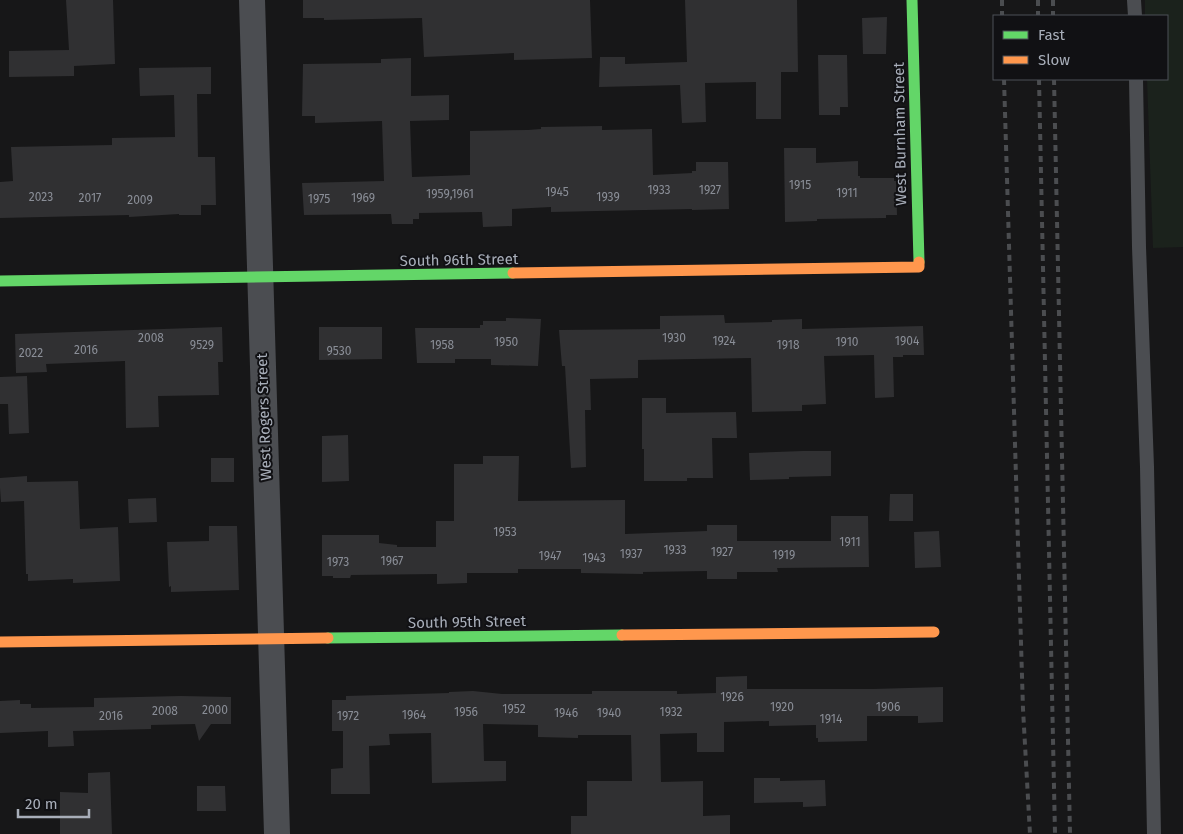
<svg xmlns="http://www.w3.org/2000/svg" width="1183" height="834" font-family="'Fira Sans',sans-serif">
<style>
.green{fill:#1b221c}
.building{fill:#303032}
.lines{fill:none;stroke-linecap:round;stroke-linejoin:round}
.lane{stroke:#4b4d51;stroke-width:14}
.street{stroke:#4b4d51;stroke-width:26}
.fast{stroke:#63d668;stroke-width:11}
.slow{stroke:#ff974d;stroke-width:11}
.rail{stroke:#4b4d50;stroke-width:4;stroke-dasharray:6 5;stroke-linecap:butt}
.labels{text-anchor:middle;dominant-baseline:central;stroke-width:4;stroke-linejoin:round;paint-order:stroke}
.number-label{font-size:12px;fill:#8a8e97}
.street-label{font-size:15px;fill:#a8aeb9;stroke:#111114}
</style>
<rect width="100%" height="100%" fill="#171718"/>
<path class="green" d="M1145,0H1183V247L1153,248L1147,79H1167V16H1145Z"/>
<path class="building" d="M66,0H113L115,64L74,66V76L9,77V51L69,50Z
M303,0H590L592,58L514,60V53L424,57L422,18L324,20V18H303Z
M685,0H797L798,72H781V119H756V82L705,83L706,122L682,123L680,85L599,87L600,57H625V64L687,62Z
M887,17L886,54H863L862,18Z
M818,55H847L848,107H840V115H819Z
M411,58V96L449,95V120L410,121L412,177L470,175V131L528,130L541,129V127L602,126V130L652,129L653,175L692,173V171H696V162H728L729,209L692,210V209L551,212V207L512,209V226L483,227L482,212L419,213V219H413V224H392L391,214L304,215L302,183L384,181L382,121L315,123V116H302L303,64L381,63V59Z
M211,67V94H197L198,157H215L216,205H201V215H179V214L129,217V215L0,218V182L13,181L11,147L112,145V138L175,137L174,95L140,96L139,68Z
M784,148H816V163L858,161V176H860V178H894V181H896L897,215H886V218L817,219V221L785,222Z
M724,315L725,323L772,322V320L802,319V329L923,326L924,355H903V357H893L894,397L875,398L874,355L824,356L826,404L802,405V411L752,412L751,358L638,360V378L590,379L591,410H585L586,467L571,468L565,366H562L559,330L660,329V316Z
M506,318L541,319L538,366L491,365V359H455V363H417L415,328H480V325H483V321H506Z
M222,327L223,362H218L219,395L158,396L159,427L126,428L125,361L46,364L47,372L16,373L15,334Z
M319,327H382V359L319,360Z
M27,376L29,433L9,434L8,404H0V377Z
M642,398H666V413L736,412L737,438H712L713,478H687V481H644V449H642Z
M348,435L349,481L322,482V436Z
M803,451H831V476L789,477V479L750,480L749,453Z
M483,456H519L518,501L625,500V534L707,531V525H737V541H831V516H868L869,567L777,568L778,572H737V579H707V571L643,572V574L581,573V569H518V573H467V583L437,584V574L351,575L350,578H333V576H322V535H379V543L397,545V547H436V521H454V464H483Z
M211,458H234V482H211Z
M27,476V482L78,481L80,529L118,527L120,581L73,583V579L28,581V574H26L24,501L1,502L0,488V478Z
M890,494H913V521H889Z
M156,498L157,522L129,523L128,499Z
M209,526H237L239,590L171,592V586L169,587L167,542L209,541Z
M939,531L941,567L915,568L914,532Z
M747,676V689H873L943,687V722L918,723V716H867V741L818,742V738H816V725L769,726V721L724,722V752H697V733L660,734L661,782L703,781V816L730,815V834H571V816H587V781H632L631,735H578V738L538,737V725L483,724L484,761H506V781L432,783L431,733L389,734L390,745L369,746L370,794H331V769L343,768V731H332V700H346V696L449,693V692L473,691L502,694H592V691H677V694L716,693V677Z
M181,696L231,697V724H211L199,741L195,724L151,725V729L73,731L74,746L48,747V731L0,733V701L20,700V704H31V708L94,707V698Z
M110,772L112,834H60V792L88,793V773Z
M754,778H780V781L825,780L826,806L803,807V802L754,803Z
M197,786H225L226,811H197Z"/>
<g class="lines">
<path class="lane" d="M1134,0L1135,16
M1136,79L1139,247L1147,467L1154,834"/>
<path class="street" d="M252,0L277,834"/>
<path class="fast" d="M912,0L919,262
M0,281L513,273
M328,638L622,635"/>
<path class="slow" d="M513,273L919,267V262
M622,635L934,632
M0,642L328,638"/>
<path class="rail" d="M1002,0V16
M1038,0V16
M1053,0V16
M1004,79L1023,709L1030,834
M1039,79L1055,834
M1054,79L1070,834"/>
</g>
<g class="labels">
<g class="number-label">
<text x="800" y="185">1915</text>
<text x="659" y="190">1933</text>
<text x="710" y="190">1927</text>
<text x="557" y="192">1945</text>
<text x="847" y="193">1911</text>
<text x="450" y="194">1959,1961</text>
<text x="41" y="197">2023</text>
<text x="608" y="197">1939</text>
<text x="90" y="198">2017</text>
<text x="363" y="198">1969</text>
<text x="319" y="199">1975</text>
<text x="140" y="200">2009</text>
<text x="151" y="338">2008</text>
<text x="674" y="338">1930</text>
<text x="724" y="341">1924</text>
<text x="907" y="341">1904</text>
<text x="506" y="342">1950</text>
<text x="847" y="342">1910</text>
<text x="202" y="345">9529</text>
<text x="442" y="345">1958</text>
<text x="788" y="345">1918</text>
<text x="86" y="350">2016</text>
<text x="339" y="351">9530</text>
<text x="31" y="353">2022</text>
<text x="505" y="532">1953</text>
<text x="850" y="542">1911</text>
<text x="675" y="550">1933</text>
<text x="722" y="552">1927</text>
<text x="631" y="554">1937</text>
<text x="784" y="555">1919</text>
<text x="550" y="556">1947</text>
<text x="594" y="558">1943</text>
<text x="392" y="561">1967</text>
<text x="338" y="562">1973</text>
<text x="732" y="697">1926</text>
<text x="782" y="707">1920</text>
<text x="888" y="707">1906</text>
<text x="514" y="709">1952</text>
<text x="215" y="710">2000</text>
<text x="165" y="711">2008</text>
<text x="466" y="712">1956</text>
<text x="671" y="712">1932</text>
<text x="566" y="713">1946</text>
<text x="609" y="713">1940</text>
<text x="414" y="715">1964</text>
<text x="111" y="716">2016</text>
<text x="348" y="716">1972</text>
<text x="831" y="719">1914</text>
</g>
<g class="street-label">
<text transform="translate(900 134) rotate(-91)">West Burnham Street</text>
<text transform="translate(459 260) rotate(-1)">South 96th Street</text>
<text transform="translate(264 417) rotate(-92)">West Rogers Street</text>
<text transform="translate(467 622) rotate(-1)">South 95th Street</text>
</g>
</g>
<rect x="993" y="15" width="175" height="65" fill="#111114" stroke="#4d5056"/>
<rect x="1003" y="31" width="25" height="8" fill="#63d668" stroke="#4d5056"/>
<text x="1038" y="40" font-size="15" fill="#a8aeb9">Fast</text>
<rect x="1003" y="56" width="25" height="8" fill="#ff974d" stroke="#4d5056"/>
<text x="1038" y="65" font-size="15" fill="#a8aeb9">Slow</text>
<path d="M18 809v8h71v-8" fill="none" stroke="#a8aeb9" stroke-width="2.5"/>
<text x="25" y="809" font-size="15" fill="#a8aeb9" stroke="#111114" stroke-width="4" paint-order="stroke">20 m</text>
</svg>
